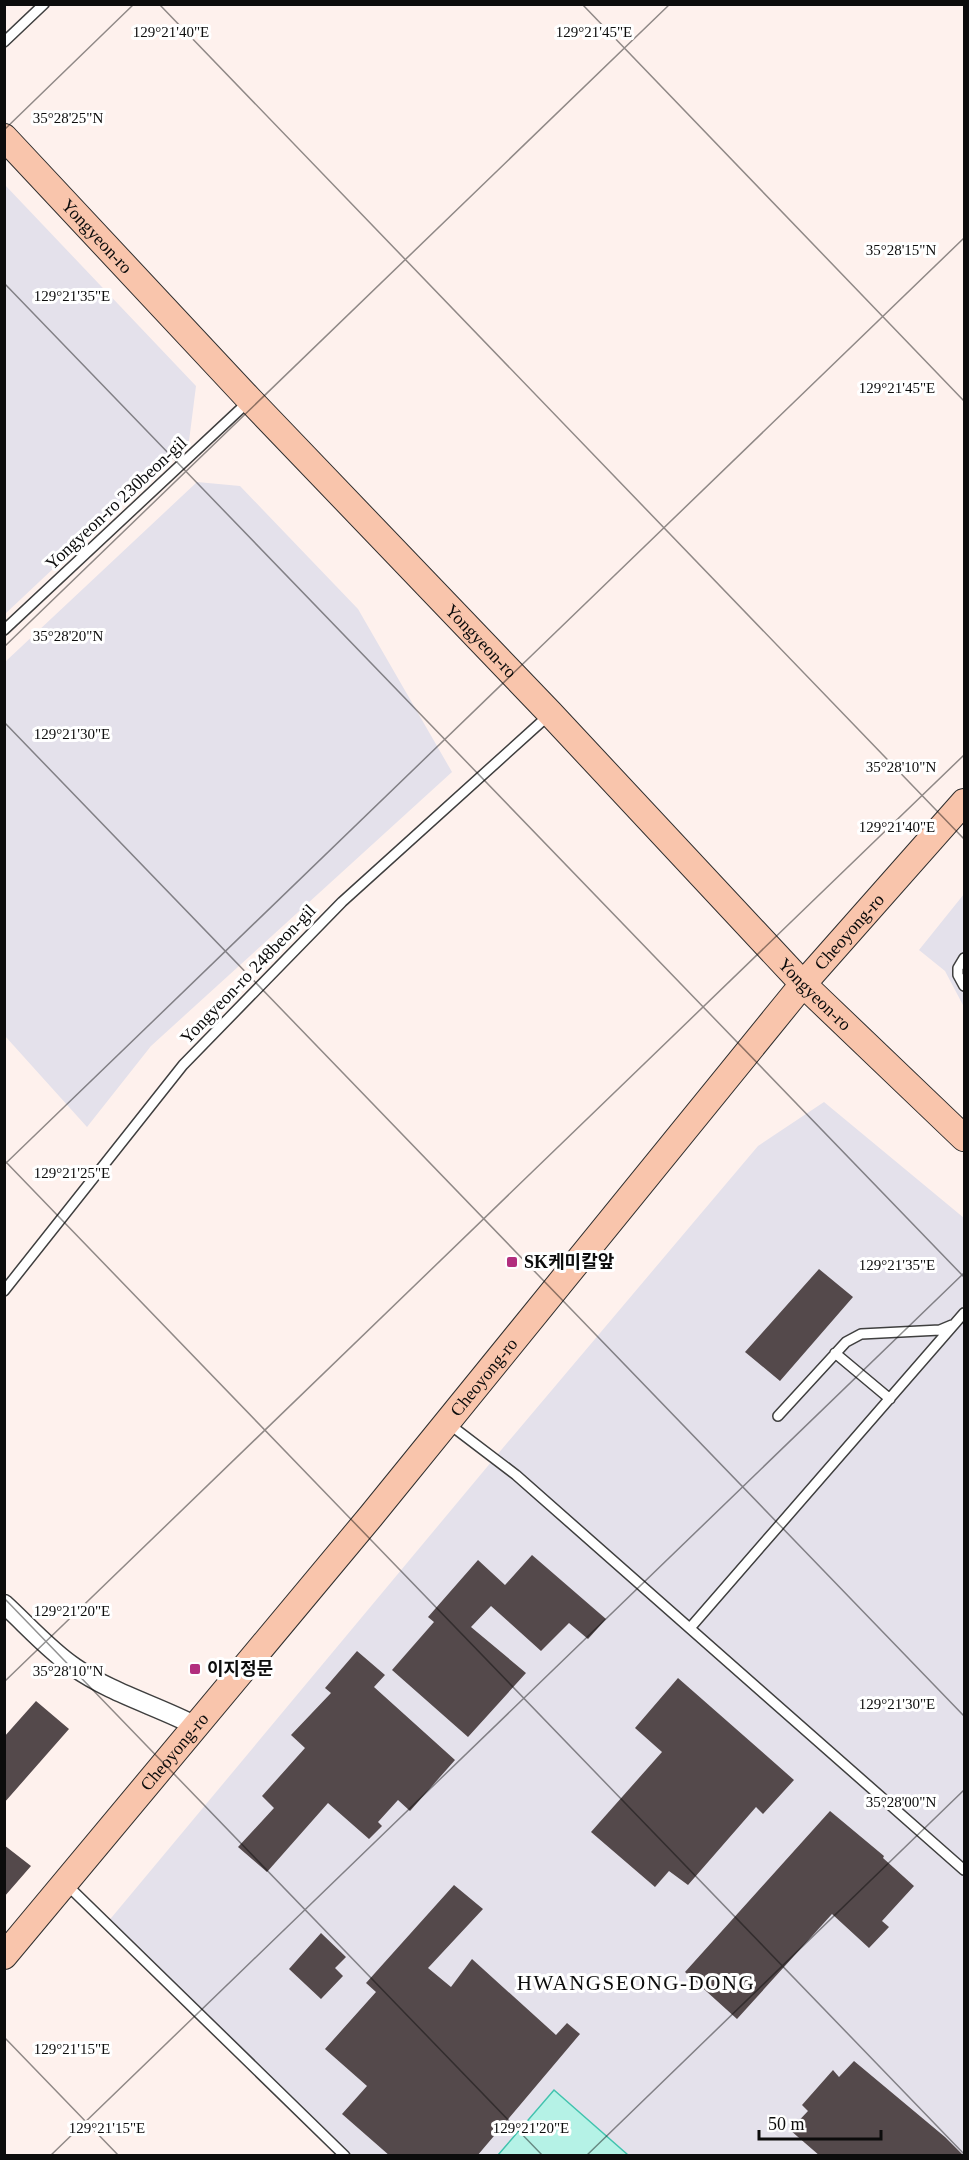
<svg xmlns="http://www.w3.org/2000/svg" width="969" height="2160" font-family="'Times New Roman','Noto Sans KR',serif">
<style>
.industrial{fill:#e4e1eb}
.water{fill:#b5f2e6;stroke:#41c3ae;stroke-width:1.5}
.building{fill:#54494b}
.lines{fill:none;stroke-linecap:round;stroke-linejoin:round}
.lane-casing{stroke:#3f3f3f;stroke-width:12}
.street-casing{stroke:#3f3f3f;stroke-width:21}
.secondary-casing{stroke:#2e2e2e;stroke-width:28}
.lane{stroke:#fff;stroke-width:9}
.street{stroke:#fff;stroke-width:18}
.secondary{stroke:#f9c5ac;stroke-width:26}
.ticks{fill:none;stroke:#0c0c0c;stroke-width:1.5;stroke-opacity:0.45}
.poi-dot{fill:#b22e7e;stroke:#fff;stroke-width:2}
.labels{text-anchor:middle;dominant-baseline:central;stroke-width:6;stroke-linejoin:round;paint-order:stroke}
.street-label{font-size:18px;fill:#0c0c0c;stroke:#fff}
.poi-label{font-size:18px;font-weight:bold;fill:#0c0c0c;stroke:#fff;text-anchor:start}
.quarter-label{font-size:21px;letter-spacing:1.5px;fill:#0c0c0c;stroke:#fff}
.ticks-label{font-size:15px;text-anchor:middle;fill:#0c0c0c;stroke:#fff;stroke-width:6;stroke-linejoin:round;paint-order:stroke}
</style>
<rect width="100%" height="100%" fill="#fef1ed"/>
<path class="industrial" d="M5,185L196,386L189,441L5,614Z
M197,482L240,486L358,609L452,772L151,1046L87,1127L5,1036V662Z
M964,894V1007L945,971L919,950Z
M824,1102L964,1218V2155H347L107,1923L497,1455L758,1146Z"/>
<path class="water" d="M554,2090L628,2155H498Z"/>
<path class="building" d="M819,1269L853,1297L780,1381L745,1352Z
M532,1555L606,1619L588,1639L569,1623L541,1651L491,1606L471,1627L526,1673L468,1737L392,1670L434,1622L428,1617L478,1560L505,1585Z
M357,1651L385,1675L374,1687L455,1760L410,1811L398,1800L378,1822L382,1826L369,1839L328,1803L267,1872L238,1847L274,1808L262,1796L305,1748L291,1735L331,1693L325,1688Z
M678,1678L794,1780L763,1814L756,1807L688,1885L669,1871L655,1887L591,1832L662,1752L635,1728Z
M36,1701L69,1729L4,1803V1737Z
M830,1811L884,1856L883,1858L914,1886L882,1921L889,1927L869,1948L832,1914L737,2019L685,1972Z
M4,1845L31,1866L4,1897Z
M454,1885L483,1909L428,1968L451,1987L472,1959L556,2035L567,2023L580,2034L477,2156H390L342,2114L367,2086L325,2049L376,1992L366,1983Z
M321,1933L346,1957L335,1968L343,1976L321,1999L289,1969Z
M854,2061L945,2137L964,2156H820L790,2130L808,2111L802,2105L833,2070L839,2077Z"/>
<g class="lines">
<g class="lane-casing">
<path id="lane" d="M4,42L44,4
M4,630L249,401
M964,958L958,968V975L964,986
M4,1291L183,1065L342,902L549,715
M835,1353L890,1399
M778,1416L846,1342L861,1334L940,1330L952,1325
M449,1424L516,1475L964,1870
M690,1628L964,1313
M65,1883L345,2156"/>
</g>
<g class="street-casing">
<path id="street" d="M4,1604C25,1623 51,1652 74,1667C111,1693 155,1705 196,1726"/>
</g>
<g class="secondary-casing">
<g id="secondary">
<path id="s1" d="M4,137L250,400L550,713L803,984L964,1138"/>
<path id="s2" d="M4,1956L371,1516L803,984L964,802"/>
</g>
</g>
<use href="#lane" class="lane"/>
<use href="#street" class="street"/>
<use href="#secondary" class="secondary"/>
</g>
<path class="ticks" d="M159,4L964,839M582,4L964,401M4,130L134,4M4,283L964,1277M4,647L670,4M4,722L964,1716M4,1160L964,2154M4,1165L964,238M4,1598L543,2156M4,1682L964,755M4,2037L119,2156M50,2156L964,1273M586,2156L964,1790"/>
<g class="poi-dot">
<rect x="506" y="1256" width="12" height="12" rx="3"/>
<rect x="189" y="1663" width="12" height="12" rx="3"/>
</g>
<g class="labels">
<g class="street-label">
<text stroke="none"><textPath href="#s1" startOffset="136">Yongyeon-ro</textPath></text>
<text transform="translate(116 503) rotate(-43)">Yongyeon-ro 230beon-gil</text>
<text stroke="none"><textPath href="#s1" startOffset="694">Yongyeon-ro</textPath></text>
<text stroke="none"><textPath href="#s2" startOffset="1328">Cheoyong-ro</textPath></text>
<text transform="translate(248 974) rotate(-46)">Yongyeon-ro 248beon-gil</text>
<text stroke="none"><textPath href="#s1" startOffset="1180">Yongyeon-ro</textPath></text>
<text stroke="none"><textPath href="#s2" startOffset="752">Cheoyong-ro</textPath></text>
<text stroke="none"><textPath href="#s2" startOffset="266">Cheoyong-ro</textPath></text>
</g>
<g class="poi-label">
<text x="524" y="1262">SK케미칼앞</text>
<text x="207" y="1669">이지정문</text>
</g>
<g class="quarter-label">
<text x="636" y="1983">HWANGSEONG-DONG</text>
</g>
</g>
<g class="ticks-label">
<text x="171" y="37">129°21'40"E</text>
<text x="594" y="37">129°21'45"E</text>
<text x="68" y="123">35°28'25"N</text>
<text x="901" y="255">35°28'15"N</text>
<text x="72" y="301">129°21'35"E</text>
<text x="897" y="393">129°21'45"E</text>
<text x="68" y="641">35°28'20"N</text>
<text x="72" y="739">129°21'30"E</text>
<text x="901" y="772">35°28'10"N</text>
<text x="897" y="832">129°21'40"E</text>
<text x="72" y="1178">129°21'25"E</text>
<text x="897" y="1270">129°21'35"E</text>
<text x="72" y="1616">129°21'20"E</text>
<text x="68" y="1676">35°28'10"N</text>
<text x="897" y="1709">129°21'30"E</text>
<text x="901" y="1807">35°28'00"N</text>
<text x="72" y="2054">129°21'15"E</text>
<text x="531" y="2133">129°21'20"E</text>
<text x="107" y="2133">129°21'15"E</text>
</g>
<rect width="969" height="2160" fill="none" stroke="#0c0c0c" stroke-width="12"/>
<path d="M759 2130v9h122v-9" fill="none" stroke="#0c0c0c" stroke-width="3"/>
<text x="768" y="2130" font-size="18" fill="#0c0c0c" stroke="#ffffff" stroke-width="4.5" paint-order="stroke">50 m</text>
</svg>
